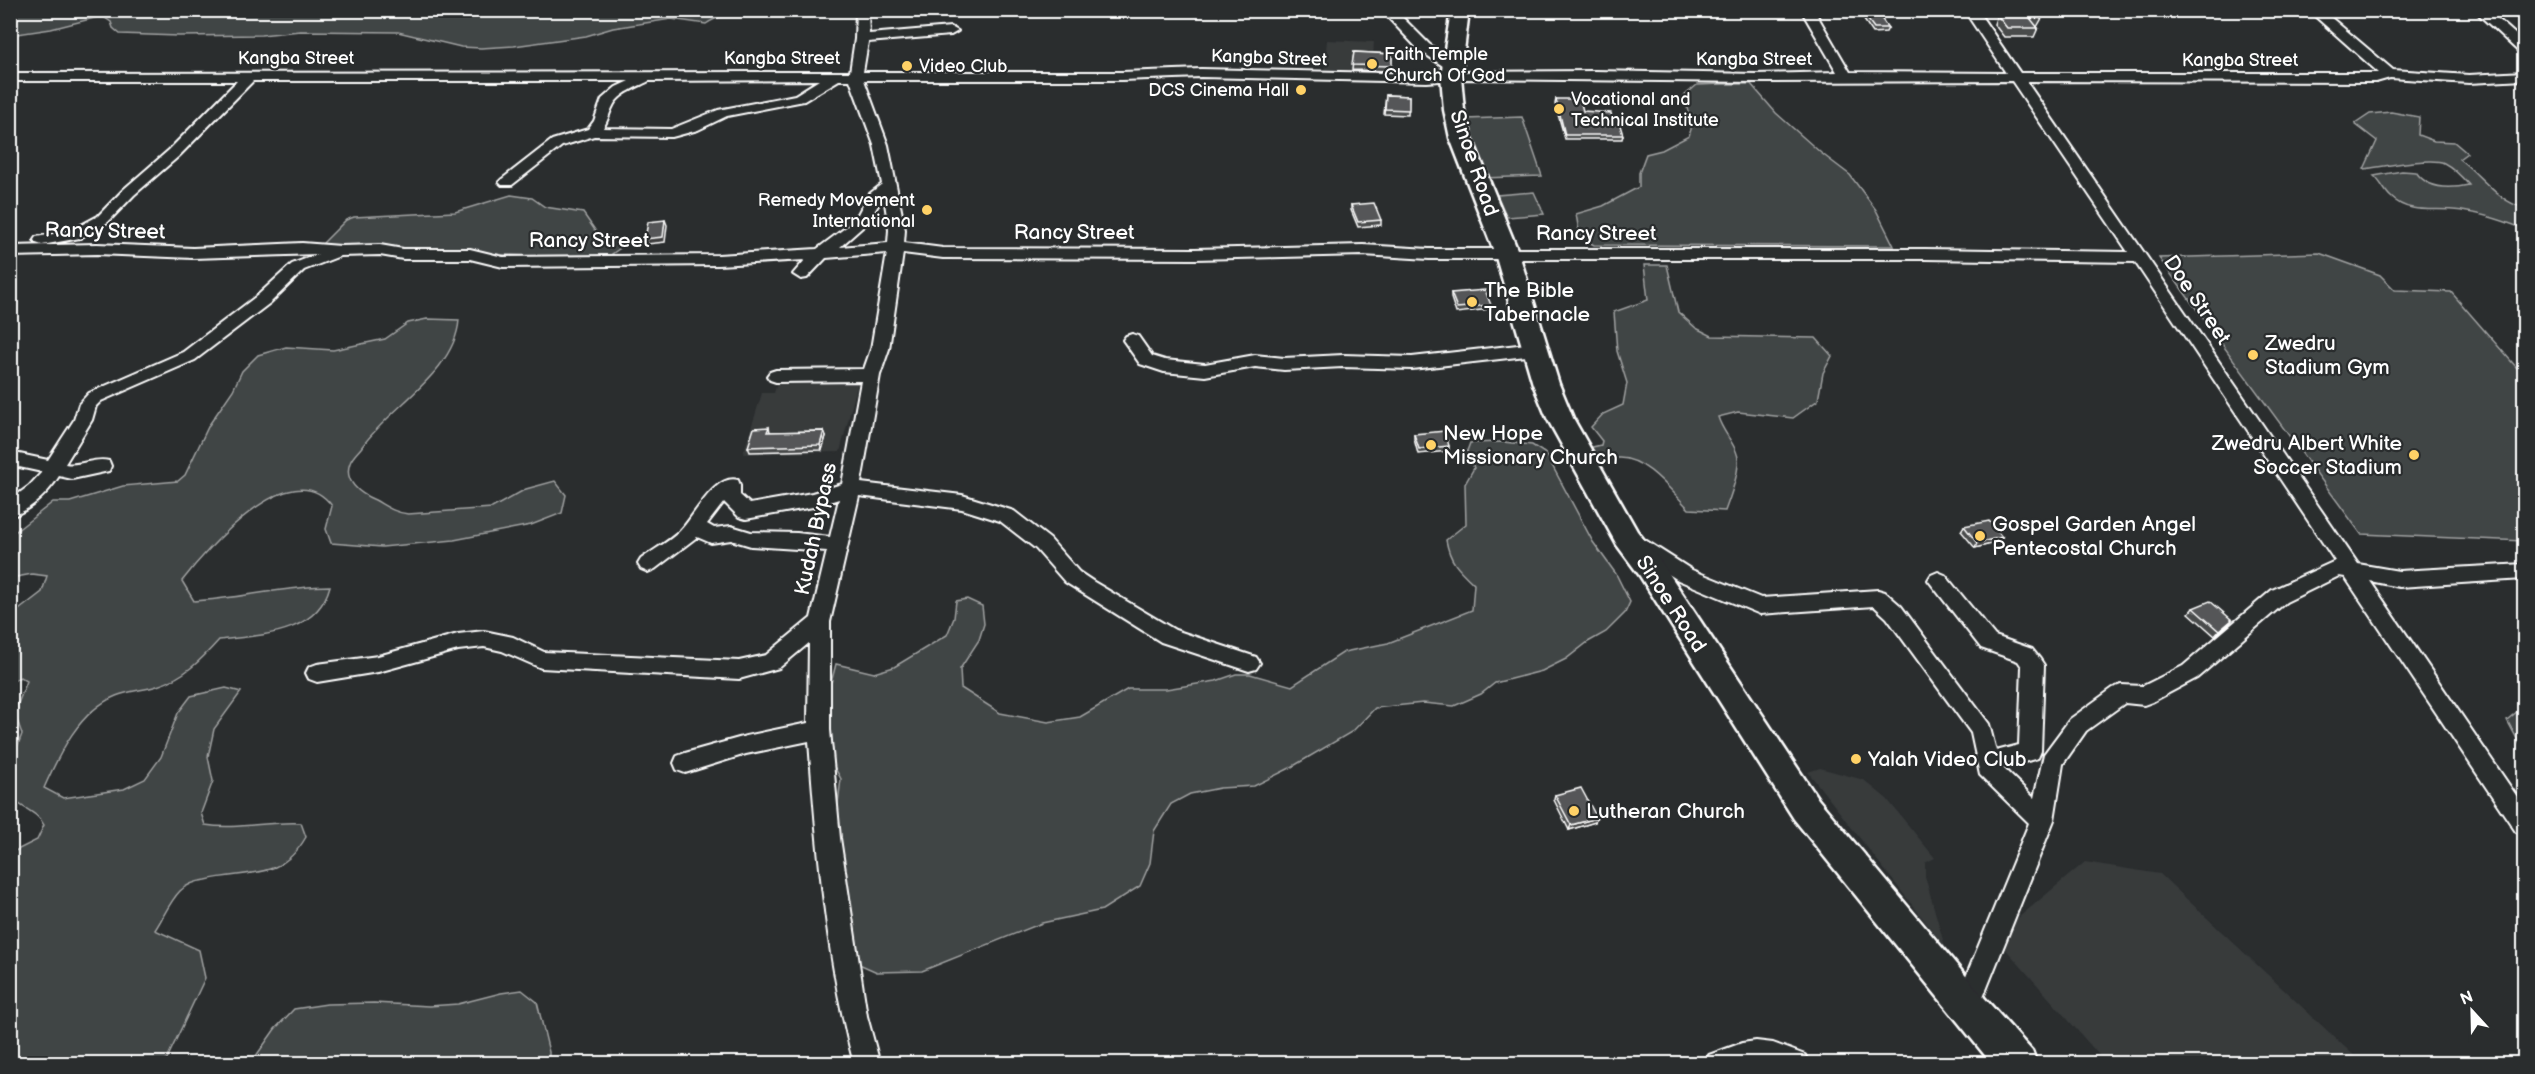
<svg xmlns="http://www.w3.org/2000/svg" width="2535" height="1074" font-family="'Balsamiq Sans',sans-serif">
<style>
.built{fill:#373a3b}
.green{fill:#414445;stroke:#a0a2a2;stroke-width:1.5}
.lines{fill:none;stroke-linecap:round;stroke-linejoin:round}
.minor-casing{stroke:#fff;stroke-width:4}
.highway-casing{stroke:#fff;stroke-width:5}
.minor{fill:#2a2d2e;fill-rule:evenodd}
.highway{fill:#2a2d2e;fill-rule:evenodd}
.wall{fill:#494b4c;stroke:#fff;stroke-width:1.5}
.shaded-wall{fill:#3c3d3e;stroke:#fff;stroke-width:1.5}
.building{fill:#555758;stroke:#fff;stroke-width:1.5}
.poi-dot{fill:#ffd166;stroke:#2a2d2e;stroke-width:2}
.labels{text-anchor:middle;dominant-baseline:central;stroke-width:4.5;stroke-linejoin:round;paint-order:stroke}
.far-poi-label{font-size:18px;fill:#fff;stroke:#2a2d2e;text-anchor:start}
.far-street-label{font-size:18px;fill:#fff;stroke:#2a2d2e}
.street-label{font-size:21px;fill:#fff;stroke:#2a2d2e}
.poi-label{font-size:21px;fill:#fff;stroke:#2a2d2e;text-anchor:start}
</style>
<rect width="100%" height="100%" fill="#2a2d2e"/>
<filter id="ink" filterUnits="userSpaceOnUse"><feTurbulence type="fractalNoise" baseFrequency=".0167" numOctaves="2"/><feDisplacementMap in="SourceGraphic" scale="12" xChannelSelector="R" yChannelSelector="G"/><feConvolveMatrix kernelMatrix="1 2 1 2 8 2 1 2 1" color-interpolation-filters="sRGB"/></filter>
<g filter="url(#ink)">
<path class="built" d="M1678,12L1802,11L1807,19Z
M1327,40L1374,42L1373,58L1353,57L1352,73L1324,72Z
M860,375L840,452L743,454L762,393H774L779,377Z
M1820,768L1864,780L1887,799L1935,858L1925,863V876L1945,947L1808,772Z
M2085,862L2160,874L2362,1063H2106L1995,937Z"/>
<path class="green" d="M11,10H766V11C745,16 725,10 706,24L671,19L613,28L586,36L514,46L481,48L461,47L398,32L300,31L261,35L179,36L120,34L113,28L111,22L102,16L51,29L11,35Z
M979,10H1079V11C1054,19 1004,18 978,13Z
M1722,84H1751L1776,113L1821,153L1850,175L1876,210L1894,246L1594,245L1580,237L1576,214L1603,206L1639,187V173L1646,154L1662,150L1689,136L1692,126L1684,96L1697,85Z
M2391,112L2419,117L2418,135L2434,141L2454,142L2467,153L2459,159C2481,175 2497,201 2524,208V229C2502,220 2477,212 2453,210C2432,208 2408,214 2391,197C2385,192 2381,182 2374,176L2402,171L2416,172C2428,190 2450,189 2469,185C2462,177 2454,168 2444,163C2431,157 2381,167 2364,169L2377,141L2355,124L2370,114Z
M1522,117L1542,176L1483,178L1466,119Z
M1534,192L1544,214L1507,217L1497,195Z
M511,195L532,198L545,207L583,213L597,233L612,237L623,246L609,256L587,259L431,251L382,245L326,247L323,243L346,220L354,217L455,212Z
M2319,253L2380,275L2395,290L2451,292L2524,376V541L2361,534L2159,258Z
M1644,265H1667L1678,312L1696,328L1712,336L1816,338L1832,356L1823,373L1818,400L1793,418L1738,412L1718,417C1722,430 1731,439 1736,451C1743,465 1730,497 1725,511L1689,509C1671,491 1646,457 1618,458C1608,458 1596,463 1586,466L1579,450L1601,445L1602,441L1591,427L1603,414L1623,405L1627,383L1617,351L1614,312L1648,300Z
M427,319L459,320C455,373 390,406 361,448C358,452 352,457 350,463C343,481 360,494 375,500C386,506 395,513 408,514L492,508L526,489L555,481L566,495L562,513L531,525L454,540L382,547L331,543L326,529L332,506C292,450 206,550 182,581L194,601C240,599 284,586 330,586C317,635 261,635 219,640C201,660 184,678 157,686C144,690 129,691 116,696C79,711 59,754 44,788L63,798L124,789L145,779L161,757L178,713L191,696L226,688L241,692L214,729L208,757L213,781L201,813L205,825C237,830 269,821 301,823L306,837C281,881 248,870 206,880C197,881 187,884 180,891C170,901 163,918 155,930L199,950L205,978L165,1063H11V853L37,840L44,825C37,812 25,810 14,800L16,750L22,734L16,717L17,706L27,681L20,677L11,682V616L42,592L47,576L32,574L11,578V535L53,502H70L123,486L178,481L185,475L209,425L233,390L242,371L258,355L286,347L333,350L385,339L408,323Z
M1503,442L1532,445L1546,454L1593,542L1616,574L1630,602L1625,613L1606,632L1588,642L1566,659L1542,671L1495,683L1481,694L1454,706L1423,703L1375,708L1353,731L1290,768L1254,786L1220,788L1190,794L1171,804L1154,831L1150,863L1140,886L1102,910L1042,923L922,971L877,972L850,960L836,819L841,779L831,761L830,743L831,683L836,664L874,673L894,667L947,635L954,618L956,601L967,599L982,606L984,624L979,640L960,669L961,688L1000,713L1048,722L1080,717L1128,689H1166L1216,681L1236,674H1250L1292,686L1344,652L1388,643L1472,610L1474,584C1458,569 1450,562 1446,540L1466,524L1465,484L1474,468L1467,451L1470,443Z
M2524,706V752L2507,720Z
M522,990L537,1002L549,1052V1063H251L275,1029L294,1009L327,1004L374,1003L429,1006L458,1004L501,993Z"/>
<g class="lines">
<g class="minor-casing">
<path id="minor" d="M856,10H868L869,34L951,27L958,31L951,35L868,42L863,72H1122L1201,69L1427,74L1452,72L1419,50L1381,10H1395L1429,44L1457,65L1459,68L1453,72L1594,71L1756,74L1837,72L1801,10H1814L1850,72L2006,73L1964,10H1977L2020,73H2379L2308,10H2322L2393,70L2469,75L2524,72V80L2469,83L2390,78L2376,82L2026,81L2358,564L2399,571L2524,564V579L2399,587L2370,581L2524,807V835L2516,832L2345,577L2339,576L2286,602L2197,678L2152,702L2144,705L2125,703L2086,731L2063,764L2054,820L1976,1015L1967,1018L1958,1015L1954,1006L2029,823L1980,775L1971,733L1887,618L1874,606L1760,614L1678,580L1631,550L1628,545L1631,540L1638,538L1645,540L1692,570L1761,598L1878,590L1885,592L1901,606L1989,724L1996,751L2019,745L2022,667L2018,661L1981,648L1928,580L1931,575L1938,572L1945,575L1995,636L2032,649L2040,659L2044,665L2041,751L2038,758L2003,768L2034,798L2044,754L2070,719L2113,688L2121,685L2143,686L2183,666L2272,590L2335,561L2135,262L1925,259H1429L1363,255L1195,259L943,258L903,253L889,349L880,375L861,483L962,495L1014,511L1050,539L1079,572L1094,582L1175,630L1256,657L1260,663L1256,669L1249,671L1161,642L1065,582L1036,549L1000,521L962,509L859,496L830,622V730L840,838L867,1016L880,1064H854C826,959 817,849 809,741L746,754L685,773L677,770L674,763L677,756L685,753L746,736L808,723L809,643L779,668L739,679L541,668L502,651L484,647L458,650L378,672L317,682L309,679L306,673L309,667L317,664L378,656L458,634L484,631L513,637L544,652L739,661L766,655L811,618L827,551L751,546L731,540L711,543L697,537L655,569L648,572L641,569L638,564L641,559C653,550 669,542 680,531C694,517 715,473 738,480L740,485V495L750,504L812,493L842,484L861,381L776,382L770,380L767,376L770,372L776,370L864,369L871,349L887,253L826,258L807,278L801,279L793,274L805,260L718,265L503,267L470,259H403L380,255L340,256L304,270L270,303L195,360L101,401L96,406L92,420L65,464C80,467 94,457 109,461L111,466L109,471L72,479L59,476C49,492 30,511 10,517V500L29,486L42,472L10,465V452L48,460L74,420L79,404L89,393L183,352L258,295L292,264L318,254L193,258L97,254L10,256V246L97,244L193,248L302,243L341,246L380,245L403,249H470L503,257L718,255L817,249L849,225L858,214L868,195L882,184L874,145L850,80H839L804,101L727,116L698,130L672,137L594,136L562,146L512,185H502L499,182L502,179L552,140L588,129L594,121L602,99L616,87L629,81H253L179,156L134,195L108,222L80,238L42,245L36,243L34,240L36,237L70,231L98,216L124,189L169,150L237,81H10V73L850,72L855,39ZM1201,77L1427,82L1466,79L1756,82L2012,81L2128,252L1925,249H1429L1363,245L1195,249L943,248L904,243L905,230L888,145L864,80H1122ZM819,80L795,95L718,110L671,129L603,128C608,121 609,113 613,106C619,93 638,87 649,81ZM884,196L889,230L888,243L840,247L866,224ZM839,499L830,537L797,533L751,532L731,526L714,528L707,524L724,502L739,517L746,519L813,507Z
M2474,10H2488L2524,42V53L2519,52Z
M1132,334L1138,336L1152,356L1165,360L1205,364L1255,355L1284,358L1343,355L1412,357L1535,343L1541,345L1544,349L1541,353L1535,355L1412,369L1343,367L1284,370L1255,367L1205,376L1164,372L1140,364L1123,340L1126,336Z
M1756,1041L1773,1043L1805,1055L1809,1064H1705L1709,1055L1742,1043Z"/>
</g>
<g class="highway-casing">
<path id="highway" d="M1451,10H1469L1461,76L1464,110L1472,138L1519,254L1559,384L1573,418L1637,531L1660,560L1818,799L1980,993L2032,1051L2037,1064H1992L1794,819L1640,576L1617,545L1547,418L1533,384L1495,254L1450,138L1444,110L1441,76Z"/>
</g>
<use href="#minor" class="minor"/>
<use href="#highway" class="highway"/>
</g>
<path class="wall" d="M2002,10H2036L2042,18L2037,27L2038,28L2034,37H2004L1994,24L1997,15H2001Z
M1865,16L1888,28L1886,32L1873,33L1864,20Z
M1354,52L1392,54L1391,71L1352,70Z
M1386,95L1409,96L1408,115L1384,114Z
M1556,99L1583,111L1613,122L1623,135L1622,139H1565L1555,104Z
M1351,205L1381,220V225L1358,227L1351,210Z
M1451,293L1491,305L1490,309L1456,313L1451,298Z
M769,427L770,432L824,431L826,436L822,450L750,452L748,447Z
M1414,434L1449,446V451L1418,454L1414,439Z
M1964,526L1999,542L1975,548L1961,531Z
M2193,608L2232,620L2228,625L2215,636L2189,613Z
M1555,795L1597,818L1595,822L1569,830L1554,800Z"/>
<path class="shaded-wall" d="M665,220L667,225L665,242L647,244L645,239Z
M824,431L826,436L822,450L820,445Z
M2002,537L1999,542L1975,548L1977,543Z
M2232,620L2228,625L2215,636L2219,631Z
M1597,818L1595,822L1569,830L1571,825Z"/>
<path class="building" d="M2007,10H2036L2042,18H2030L2038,28H2007L1997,15H2010Z
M1879,15L1888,28H1874L1865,16Z
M1354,52L1392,54V66L1352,65Z
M1386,95L1409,96V110L1385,109Z
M1556,99H1580L1583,111L1611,113L1613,122H1619L1623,135H1565Z
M1374,203L1381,220L1358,222L1351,205Z
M665,220L663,237L645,239L648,222Z
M1485,290L1491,305L1457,308L1451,293Z
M769,427L767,432L824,431L820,445L748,447L754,428Z
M1445,431L1449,446L1419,449L1414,434Z
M1989,521L2002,537L1977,543L1964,526Z
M2210,601L2232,620L2219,631L2193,608Z
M1581,788L1597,818L1571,825L1555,795Z"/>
</g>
<g class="poi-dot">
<circle cx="1372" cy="64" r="6"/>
<circle cx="907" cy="66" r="6"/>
<circle cx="1301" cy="90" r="6"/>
<circle cx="1559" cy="109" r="6"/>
<circle cx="927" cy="210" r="6"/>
<circle cx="1472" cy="302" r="6"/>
<circle cx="2253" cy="355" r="6"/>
<circle cx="1431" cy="445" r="6"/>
<circle cx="2414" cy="455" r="6"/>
<circle cx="1980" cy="536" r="6"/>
<circle cx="1856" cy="759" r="6"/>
<circle cx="1574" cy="811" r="6"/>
</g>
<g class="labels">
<g class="far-poi-label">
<text x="1384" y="54">Faith Temple<tspan x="1384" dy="21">Church Of God</tspan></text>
<text x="919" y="66">Video Club</text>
<text x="1289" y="90" text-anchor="end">DCS Cinema Hall</text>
<text x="1571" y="99">Vocational and<tspan x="1571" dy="21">Technical Institute</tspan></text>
<text x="915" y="200" text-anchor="end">Remedy Movement<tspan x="915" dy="21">International</tspan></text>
</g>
<g class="far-street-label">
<text x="296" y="58">Kangba Street</text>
<text x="782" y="58">Kangba Street</text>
<text transform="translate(1269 58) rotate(2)">Kangba Street</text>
<text x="1754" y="59">Kangba Street</text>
<text x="2240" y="60">Kangba Street</text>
</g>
<g class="street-label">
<text transform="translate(1474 163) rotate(71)">Sinoe Road</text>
<text transform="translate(105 231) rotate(1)">Rancy Street</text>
<text x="1074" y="232">Rancy Street</text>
<text x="1596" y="233">Rancy Street</text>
<text x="589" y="240">Rancy Street</text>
<text transform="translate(2197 300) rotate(56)">Doe Street</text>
<text transform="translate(816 529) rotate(-78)">Kudah Bypass</text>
<text transform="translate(1671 604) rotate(57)">Sinoe Road</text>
</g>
<g class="poi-label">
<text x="1484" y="290">The Bible<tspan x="1484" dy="24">Tabernacle</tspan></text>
<text x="2265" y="343">Zwedru<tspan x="2265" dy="24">Stadium Gym</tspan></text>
<text x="1443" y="433">New Hope<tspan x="1443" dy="24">Missionary Church</tspan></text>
<text x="2402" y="443" text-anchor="end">Zwedru Albert White<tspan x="2402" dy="24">Soccer Stadium</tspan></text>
<text x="1992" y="524">Gospel Garden Angel<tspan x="1992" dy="24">Pentecostal Church</tspan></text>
<text x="1868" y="759">Yalah Video Club</text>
<text x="1586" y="811">Lutheran Church</text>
</g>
</g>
<rect width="2535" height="1074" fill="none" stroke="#2a2d2e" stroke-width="36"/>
<rect x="18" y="18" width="2499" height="1038" fill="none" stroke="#fff" stroke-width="2" filter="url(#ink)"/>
<g transform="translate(2472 1011) rotate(338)" stroke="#2a2d2e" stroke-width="4.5" paint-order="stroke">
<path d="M0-4.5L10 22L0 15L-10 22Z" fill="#ffffff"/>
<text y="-9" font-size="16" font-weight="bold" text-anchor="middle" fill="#ffffff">N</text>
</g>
</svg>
